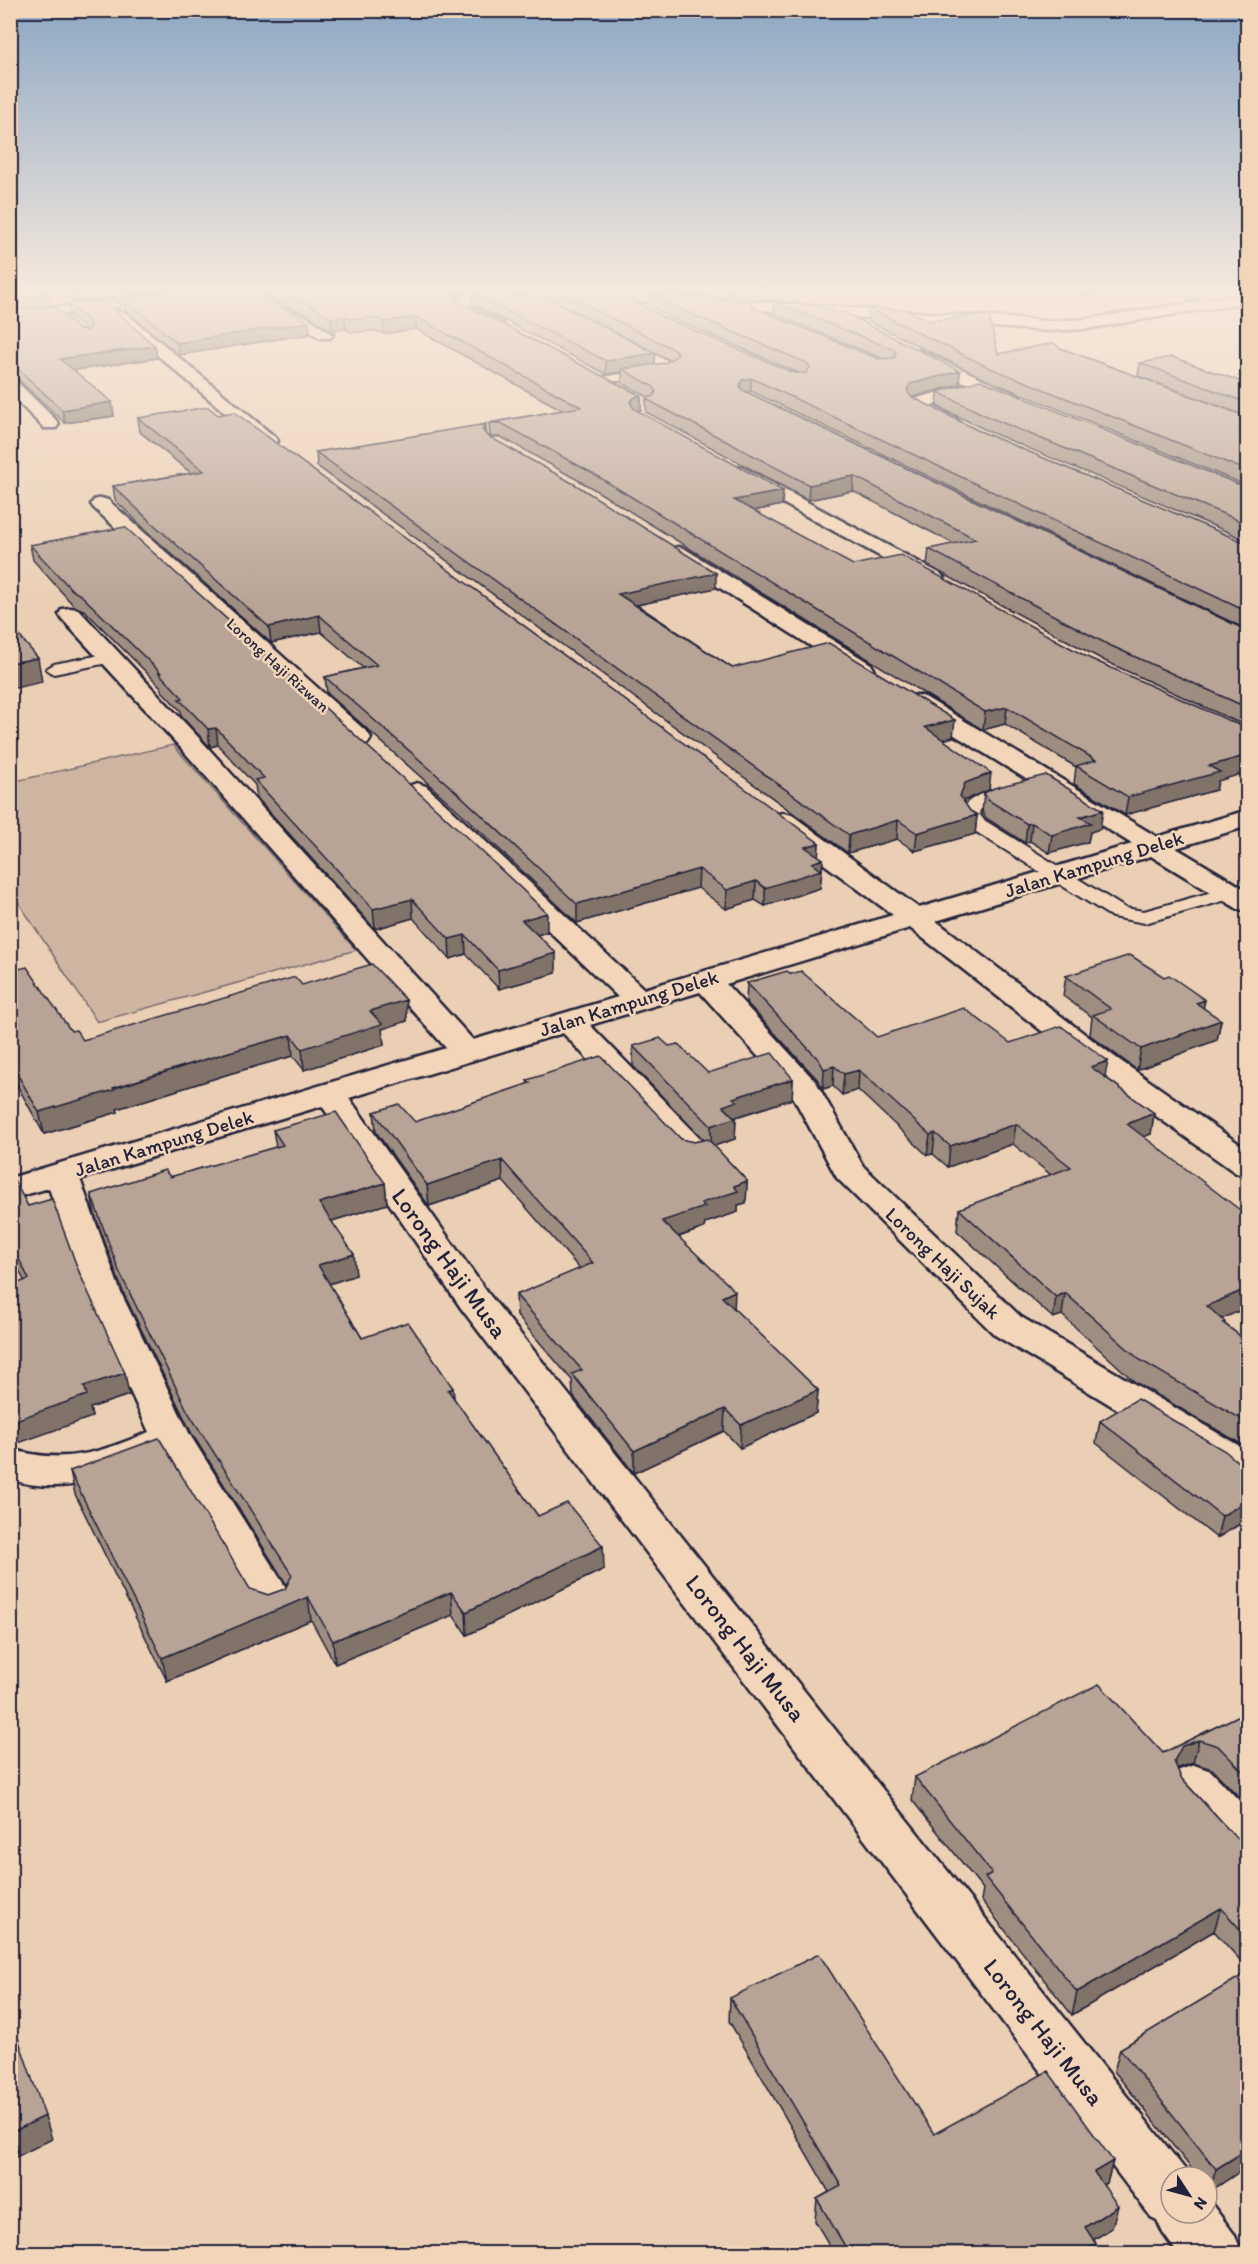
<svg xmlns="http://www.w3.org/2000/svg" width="1258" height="2264" font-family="Itim,sans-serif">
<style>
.built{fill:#dcc2ab}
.green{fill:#cdb5a2;stroke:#786c6e;stroke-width:1.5}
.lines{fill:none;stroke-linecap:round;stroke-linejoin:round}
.service-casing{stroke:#22223b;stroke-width:4}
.minor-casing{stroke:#22223b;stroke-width:5}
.service{fill:#f3d6b9;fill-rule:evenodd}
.minor{fill:#f3d6b9;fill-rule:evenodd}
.wall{fill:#9e8d81;stroke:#22223b;stroke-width:1.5;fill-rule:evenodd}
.shaded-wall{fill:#817369;stroke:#22223b;stroke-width:1.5}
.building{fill:#b8a496;stroke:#22223b;stroke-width:1.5}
.labels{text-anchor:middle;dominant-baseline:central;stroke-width:5;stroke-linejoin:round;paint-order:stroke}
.far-street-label{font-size:16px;fill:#22223b;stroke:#f3d6b9}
.street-label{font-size:20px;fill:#22223b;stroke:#f3d6b9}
.near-street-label{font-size:24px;fill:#22223b;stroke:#f3d6b9}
</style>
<rect width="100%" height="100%" fill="#ebcfb4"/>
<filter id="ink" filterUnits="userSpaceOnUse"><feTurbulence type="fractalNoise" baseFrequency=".0167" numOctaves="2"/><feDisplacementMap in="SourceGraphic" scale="12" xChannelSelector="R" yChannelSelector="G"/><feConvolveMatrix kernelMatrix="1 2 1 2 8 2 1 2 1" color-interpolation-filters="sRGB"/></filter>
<g filter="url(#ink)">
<path class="built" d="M1019,288H1181L1197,292L1090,306Z"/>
<path class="green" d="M173,745L356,950L97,1022L11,891V782Z"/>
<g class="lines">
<g class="service-casing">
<path id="service" d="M731,288H741L744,293L736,307L732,308L727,305L734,293Z
M791,288C814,286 838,293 861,292C878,291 895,286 912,288L907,291L860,298L796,291Z
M1169,288H1183L1227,303L1222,306L1218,305Z
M626,341L674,364L676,366L665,374L597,384V378L662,367L622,346V342Z
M111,653L117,655L119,658L117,661L54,674L46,669L54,664Z
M1013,786L1020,788L1022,792L1020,796L991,804L980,810L979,814L984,820L1125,908L1144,911L1230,887L1237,889L1240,893L1237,897L1145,923L1112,917L970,828L960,815C965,794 994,791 1013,786Z"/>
</g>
<g class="minor-casing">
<path id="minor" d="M236,288H252L276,304L307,317L333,335L330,338H320L297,323L266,310Z
M471,288H486L469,305L501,322L504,325L501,328H491L455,309L453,306Z
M582,290L1050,321L1086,319L1248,294V302L1086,329L1050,331L577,297L575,294L577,291Z
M113,300L120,304L118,307L10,322V313Z
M120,312L125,313L275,437L278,441L275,445H263L115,319L113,316Z
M919,350L1019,395L1021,399L1013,404L982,391L931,405L956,418L959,422L956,426H944L910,408L908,404L910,400L968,384L913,358L911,355Z
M10,379L16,381L56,420L59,424L56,428H44L10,394Z
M742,467L941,574L944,578L941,582L934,584L927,582L735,477L733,473L735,469Z
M101,498L108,500L368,733L371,738L368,743L359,745L350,743L94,508L91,504L94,500Z
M678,547L685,549L871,664L874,669L871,674L863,676L855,674L671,557L668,553L671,549Z
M70,608L78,609L198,737L473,1040L618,997L408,796L404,791L408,786L417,783L426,786L644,989L893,915L774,827L770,821L774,815L783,813L792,815L919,908L1132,844L909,707L905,702L909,697L917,695L925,697L1157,837L1248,810V826L1176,848L1248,891V911L1238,909L1151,856L936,921L1115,1057L1248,1150V1176L1236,1173L1093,1071L910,928L726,984L816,1082L863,1166L1021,1317L1248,1451V1487L1234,1483L1221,1472L995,1335L837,1178L791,1093L700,992L590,1025L706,1144L711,1151L706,1158L694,1161L682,1158L563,1033L349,1098L487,1292L1191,2177H1171V2213H1207V2198L1234,2234L1243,2254H1178L1163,2233L1157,2220L1151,2217L461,1308L322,1106L80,1179L121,1293L190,1435L293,1599L286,1611L271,1616L256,1611L164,1458C116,1477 62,1497 10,1479V1449C64,1465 100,1453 149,1432L85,1293L49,1188L10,1199V1178L446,1048L180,747L62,619L59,614L62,609Z
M1194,1765L1211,1771L1248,1810V1865L1231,1859L1177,1799L1170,1785L1177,1771Z"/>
</g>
<use href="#service" class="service"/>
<use href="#minor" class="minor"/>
</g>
<path class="wall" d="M49,288H192L74,303Z
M255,288H469L459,296L456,300L641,396V410L636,411L782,505L754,511L1218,781L1216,790L1125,815L1074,784L1076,767L1005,724L983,730L592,488L501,437H490L489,423L562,410L416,329L384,334L377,331L352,332L346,329L332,331L308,315L277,302Z
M484,288H566L623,296L662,317L794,373H799L674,319L649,306V294L752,301V305L754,308L879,359H884L774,314V302L960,371L959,384L912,397L977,430L1248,544V630L751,391L747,392L1248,631V727L1105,661L927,565L929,549L954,544L853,491L808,500L646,412V399L650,398L622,383V372L606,374L473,304L472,293H484ZM556,303L561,304L670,360L665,363L655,365V353Z
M572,288H732L731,293L729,298Z
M742,288H780L784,289V301L743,299L744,289Z
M1066,288H1120L1089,296Z
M124,298L264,300L309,322L310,334L179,355L125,310Z
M68,304L155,346L157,358L74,370L114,416L65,423L18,379L11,377L10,311L79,330H86L70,317Z
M868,308L998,354L1060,348L1248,417V486L987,380L868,321Z
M1140,363L1248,384V417L1138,376Z
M938,392L1248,488V542L1228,532L990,432L937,406Z
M138,418L819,843L818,856L823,859L820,888L765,906L755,900L726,909L698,888L577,923L462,814L327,693L325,677L363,668L321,632L271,643L153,537L115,500L113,486L191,473L140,432Z
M487,435L716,588L637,605L732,668L953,737L943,740L989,790L963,801L970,811L977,815L975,834L915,851L897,839L848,853L317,466L316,452Z
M30,545L547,932L537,935L556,973L499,989L466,954L450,959L413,918L375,929L257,798L255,785L218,745L210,747L181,716V711L161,690V687L85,611L74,606L33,560Z
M984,793L1100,829L1090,832L1088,842L1049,853L1030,841L1025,843L986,818L982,812Z
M10,954L19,969L71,1031L83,1040L302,985L406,1000L407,1021L382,1029L384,1045L304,1070L293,1056L232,1073L117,1109L118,1112L44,1134L13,1078L10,1079Z
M1066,976L1203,1008L1221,1020L1217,1040L1137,1070L1090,1035L1092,1017L1063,996Z
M747,983L877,1037L1010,1043L1105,1077L1154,1113L1151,1134L1143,1137L1222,1319L1225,1324L1248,1342V1448L1135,1382L1062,1315L1053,1318L957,1231L959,1209L1051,1175L1013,1144L948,1167L933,1154L927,1155L858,1090L842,1095L833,1086L823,1089L818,1080L746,1002Z
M633,1046H669L708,1073L793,1079L792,1099L736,1117L735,1139L714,1146L747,1181L746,1203L738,1205V1212L705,1223L704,1228L679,1237L734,1309L818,1390L816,1413L740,1448L724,1431L634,1473L573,1396L572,1380L517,1316L516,1295L580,1269L503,1181L429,1206L376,1132L374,1112L415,1122L528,1084L527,1080L681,1139L694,1142L704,1140L633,1066Z
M273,1130L385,1183L387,1204L332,1221L356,1275L329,1284L362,1338L453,1388L454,1399L538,1516L604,1569L467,1635L453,1615L335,1664L311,1620L167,1681L75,1494L70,1471L250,1589L268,1595L285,1589L287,1585L192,1434L123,1292L95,1215L91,1194L170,1177L276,1147Z
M10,1179L28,1206L79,1272L129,1395L90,1408L92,1417L10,1252Z
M1100,1421L1248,1465V1519L1217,1538L1096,1443Z
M1248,1711V1806L1212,1769L1193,1763L1177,1769L1181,1778L1236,1838L1248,1841V1969L1214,1931L1072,2015L981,1900L983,1889L912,1800L915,1777L1163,1753Z
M1248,1972V2166L1209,2192L1207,2189V2177H1198L1114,2071L1120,2049Z
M730,1998L934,2134L1113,2161L1107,2183L1103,2185L1112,2228L1094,2239L1096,2244L1094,2253H834L815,2221L817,2199L829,2192L729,2021Z"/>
<path class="shaded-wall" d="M97,288H192L74,303L72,291Z
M456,288H469L459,296L451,307V295Z
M729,288H732L731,293L729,298Z
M1091,288H1120L1089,296Z
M49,293L51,306L10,311V298Z
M345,316L346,329L332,331L331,318Z
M416,317V329L384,334L383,322Z
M309,322L310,334L179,355L177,343Z
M155,346L157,358L62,372L60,359Z
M655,353V366L622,369V372L606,374V361Z
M960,371L959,384L909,398L907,390L910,384Z
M751,378V391L742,393L740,386L742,380Z
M641,396V410L635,411L630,402L635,397Z
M112,402L114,416L65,423L62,410Z
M486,424L487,437L482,429Z
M854,476L853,491L808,500L809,485Z
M783,491L782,505L734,515V500Z
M716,573V588L618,609V594Z
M319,615L321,632L271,643L269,627Z
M38,658L42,682L10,689V663Z
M1007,707L1005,724L983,730L985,712Z
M955,720L953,737L924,745L925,727Z
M216,728L218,745L210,747L208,729Z
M1248,755V772L1218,781L1216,790L1125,815L1128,797L1209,766Z
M991,773L989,790L963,801L960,796L965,783Z
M1103,810L1100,829L1090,832L1088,842L1049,853L1052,835L1080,817Z
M977,815L975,834L915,851L917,833Z
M898,820L897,839L848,853L849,835Z
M1032,823L1030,841L1025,843L1027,824Z
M819,843L818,861L823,859L820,888L765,906V888L805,847Z
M699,869L698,888L577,923V904Z
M756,881L755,900L726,909L727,890Z
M412,899L413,918L375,929L373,909Z
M547,913V932L523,939L522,920Z
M465,935L466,954L450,959L449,939Z
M556,953V973L499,989L498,970Z
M406,1000L407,1021L382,1029L384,1045L304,1070L302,1049L370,1011Z
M1205,1000L1201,1020L1196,1003Z
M1221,1020L1217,1040L1137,1070L1141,1049Z
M291,1035L293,1056L232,1073L117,1109L118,1112L44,1134L39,1112L229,1052Z
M1108,1061L1104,1082L1091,1067Z
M834,1066L833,1086L823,1089L824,1069Z
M10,1068L13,1078L10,1079Z
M859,1070L858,1090L842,1095L844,1074Z
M793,1079L792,1099L736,1117L735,1139L711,1147V1126L723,1106L733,1098Z
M1154,1113L1151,1134L1123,1145L1127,1124Z
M1016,1124L1013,1144L948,1167L950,1146Z
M935,1133L933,1154L927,1155L930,1135Z
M502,1160L503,1181L429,1206L427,1185Z
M747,1181L746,1203L738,1205V1212L705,1223L704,1228L662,1242V1221L701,1203L734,1186Z
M385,1183L387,1204L322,1224L319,1203Z
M354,1254L356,1275L320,1287L318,1265Z
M1248,1288V1307L1202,1328L1207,1306Z
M735,1291L734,1313L722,1297Z
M1065,1293L1062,1315L1053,1318L1056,1297Z
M125,1373L129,1395L90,1408L92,1417L10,1446V1422L84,1386Z
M453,1388L455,1410L448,1390Z
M818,1390L816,1413L740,1448L741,1425Z
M725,1409L724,1431L634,1473V1451Z
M1248,1500V1519L1217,1538L1222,1516Z
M603,1546L604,1569L467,1635L466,1612Z
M451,1592L453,1615L335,1664L333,1641Z
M308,1597L311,1620L167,1681L162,1658Z
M1199,1740L1193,1763L1176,1769L1174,1761L1182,1746Z
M1221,1908L1214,1931L1072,2015L1077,1992Z
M45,2116L52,2139L10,2160V2133Z
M1248,2149V2166L1209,2192L1216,2169Z
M1113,2161L1107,2183L1088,2195L1094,2172Z
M1118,2206L1112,2228L1079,2249L1085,2227Z
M1096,2244L1094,2253H1080Z"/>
<path class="building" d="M10,288H40L49,293L10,298Z
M66,288H97L72,291Z
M195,288H246L264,300L295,313L309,322L177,343L124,298Z
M272,288H456L451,295L453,299L641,396L635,397L630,402L634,409L783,491L734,500L853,565L901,555L1089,658L1248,729V755L1209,766L1220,772L1128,797L1076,766L1096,760L1007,707L985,712L592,473L501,423H489L581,407L416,317L383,322L376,318L351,319L345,316L331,318L307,303Z
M542,288H566L621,291L623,296L662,317L794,373H806L810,367L807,363L674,307L649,294L752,301L751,304L754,308L879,359L894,358L896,353L893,349L774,302L818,305L836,313L843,312L960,371L910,384L907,390L910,396L977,430L1248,544V612L751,378L742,380L740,386L742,390L1248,631V708L1107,644L929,549L976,539L854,476L809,485L646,399L654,396L656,391L654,387L622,369L665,363L678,355L677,351L560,292Z
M756,288H780L784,289Z
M472,293L534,296L551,300L655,353L606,361Z
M103,300L155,346L60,359L112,402L62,410L15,366L10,365V311L54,306L79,330L88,331L90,323L68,304Z
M868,308L906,310L930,321L977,315L989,316L998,354L1054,343L1060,348L1248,417V471L988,367Z
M1172,357L1248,384V403L1140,363Z
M980,380L1248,488V525L1231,517L991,418L938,392Z
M208,407L218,415L234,412L819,843L805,847L823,859L812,863L821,870L765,888L756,881L727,890L699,869L577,904L461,796L325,677L377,665L319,615L269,627L151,522L113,486L204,471L138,418Z
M486,424L482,429L486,435L576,485L716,573L618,594L732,668L829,643L955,720L925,727L991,773L965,783L960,796L970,811L977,815L917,833L898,820L849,835L316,452Z
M125,527L439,811L547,913L522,920L556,953L498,970L465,935L449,939L412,899L373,909L255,780L264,778L216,728L208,729L179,699L183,698L159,673H161L82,596L72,590L30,545Z
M16,632L38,658L10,663V633Z
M1046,775L1103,810L1080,817L1091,823L1052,835L1032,823L1027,824L988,800L984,793L994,788Z
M10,954L19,969L27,967L71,1031L76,1030L83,1040L295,977L302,985L372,964L406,1000L370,1011L382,1024L302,1049L291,1035L229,1052L113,1088L114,1090L39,1112L10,1061Z
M1130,955L1164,977L1169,975L1205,1000L1196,1003L1221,1020L1141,1049L1093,1015L1111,1009L1066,976Z
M787,971L791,974L801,971L877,1037L964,1008L1010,1043L1061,1026L1108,1061L1091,1067L1154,1113L1127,1124L1248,1216V1288L1207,1306L1225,1322L1223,1323L1248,1342V1423L1140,1360L1065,1293L1056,1297L959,1209L1071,1167L1016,1124L950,1146L935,1133L930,1135L859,1070L844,1074L834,1066L824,1069L819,1060L747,983Z
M660,1038L669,1046L678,1044L708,1073L772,1053L793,1079L733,1098L737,1101L723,1106L735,1118L711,1126L633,1046Z
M601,1056L681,1139L694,1142L708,1139L747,1181L734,1186L738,1191L701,1203L705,1207L662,1221L735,1291L722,1297L818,1390L741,1425L725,1409L634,1451L572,1374L582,1370L516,1295L593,1263L502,1160L427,1185L374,1112L399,1104L415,1122L530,1083L527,1080Z
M336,1112L385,1183L319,1203L354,1254L318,1265L362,1338L408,1322L453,1388L448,1390L538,1516L567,1503L603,1546L466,1612L451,1592L333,1641L308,1597L162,1658L70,1471L159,1438L250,1589L268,1595L285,1589L292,1575L188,1412L119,1271L91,1194L165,1170L170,1177L283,1145L273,1130Z
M13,1178L28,1206L52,1199L79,1272L125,1373L84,1386L87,1395L10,1422V1286L29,1279L10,1241V1179Z
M1137,1399L1225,1451L1238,1462L1248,1465V1500L1222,1516L1100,1421Z
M1099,1684L1163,1753L1248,1711V1777L1218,1746L1199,1740L1182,1746L1174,1761L1181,1778L1236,1838L1248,1841V1938L1221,1908L1077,1992L985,1877L992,1873L915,1777Z
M819,1954L934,2134L1048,2071L1113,2161L1094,2172L1118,2206L1085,2227L1096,2244L1080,2253H849L817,2199L841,2186L730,1998Z
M1248,1972V2149L1216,2169L1120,2049Z
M10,2015L45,2116L10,2133Z"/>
</g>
<linearGradient id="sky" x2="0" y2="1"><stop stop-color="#8da7c3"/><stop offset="0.48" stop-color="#f6e9dd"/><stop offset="1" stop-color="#f6e9dd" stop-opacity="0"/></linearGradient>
<rect width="1258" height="604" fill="url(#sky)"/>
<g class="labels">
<g class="far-street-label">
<text transform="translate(278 665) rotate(42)">Lorong Haji Rizwan</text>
</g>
<g class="street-label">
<text transform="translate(1094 864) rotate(-17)">Jalan Kampung Delek</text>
<text transform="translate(629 1003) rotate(-17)">Jalan Kampung Delek</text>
<text transform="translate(164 1143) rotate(-17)">Jalan Kampung Delek</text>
<text transform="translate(943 1263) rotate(44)">Lorong Haji Sujak</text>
</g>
<g class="near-street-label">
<text transform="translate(450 1263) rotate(54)">Lorong Haji Musa</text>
<text transform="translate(746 1648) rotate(52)">Lorong Haji Musa</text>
<text transform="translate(1044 2032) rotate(52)">Lorong Haji Musa</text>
</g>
</g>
<rect width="1258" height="2264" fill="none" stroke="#f3d6b9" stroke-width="36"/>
<rect x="18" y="18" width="1222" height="2228" fill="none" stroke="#22223b" stroke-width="2" filter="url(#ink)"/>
<g transform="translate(1189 2195) rotate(126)"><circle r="28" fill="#f3d6b9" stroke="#9f8e87" stroke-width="1.5"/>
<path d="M0-4.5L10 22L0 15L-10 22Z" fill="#22223b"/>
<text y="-9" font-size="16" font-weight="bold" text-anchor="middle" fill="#22223b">N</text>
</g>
</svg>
